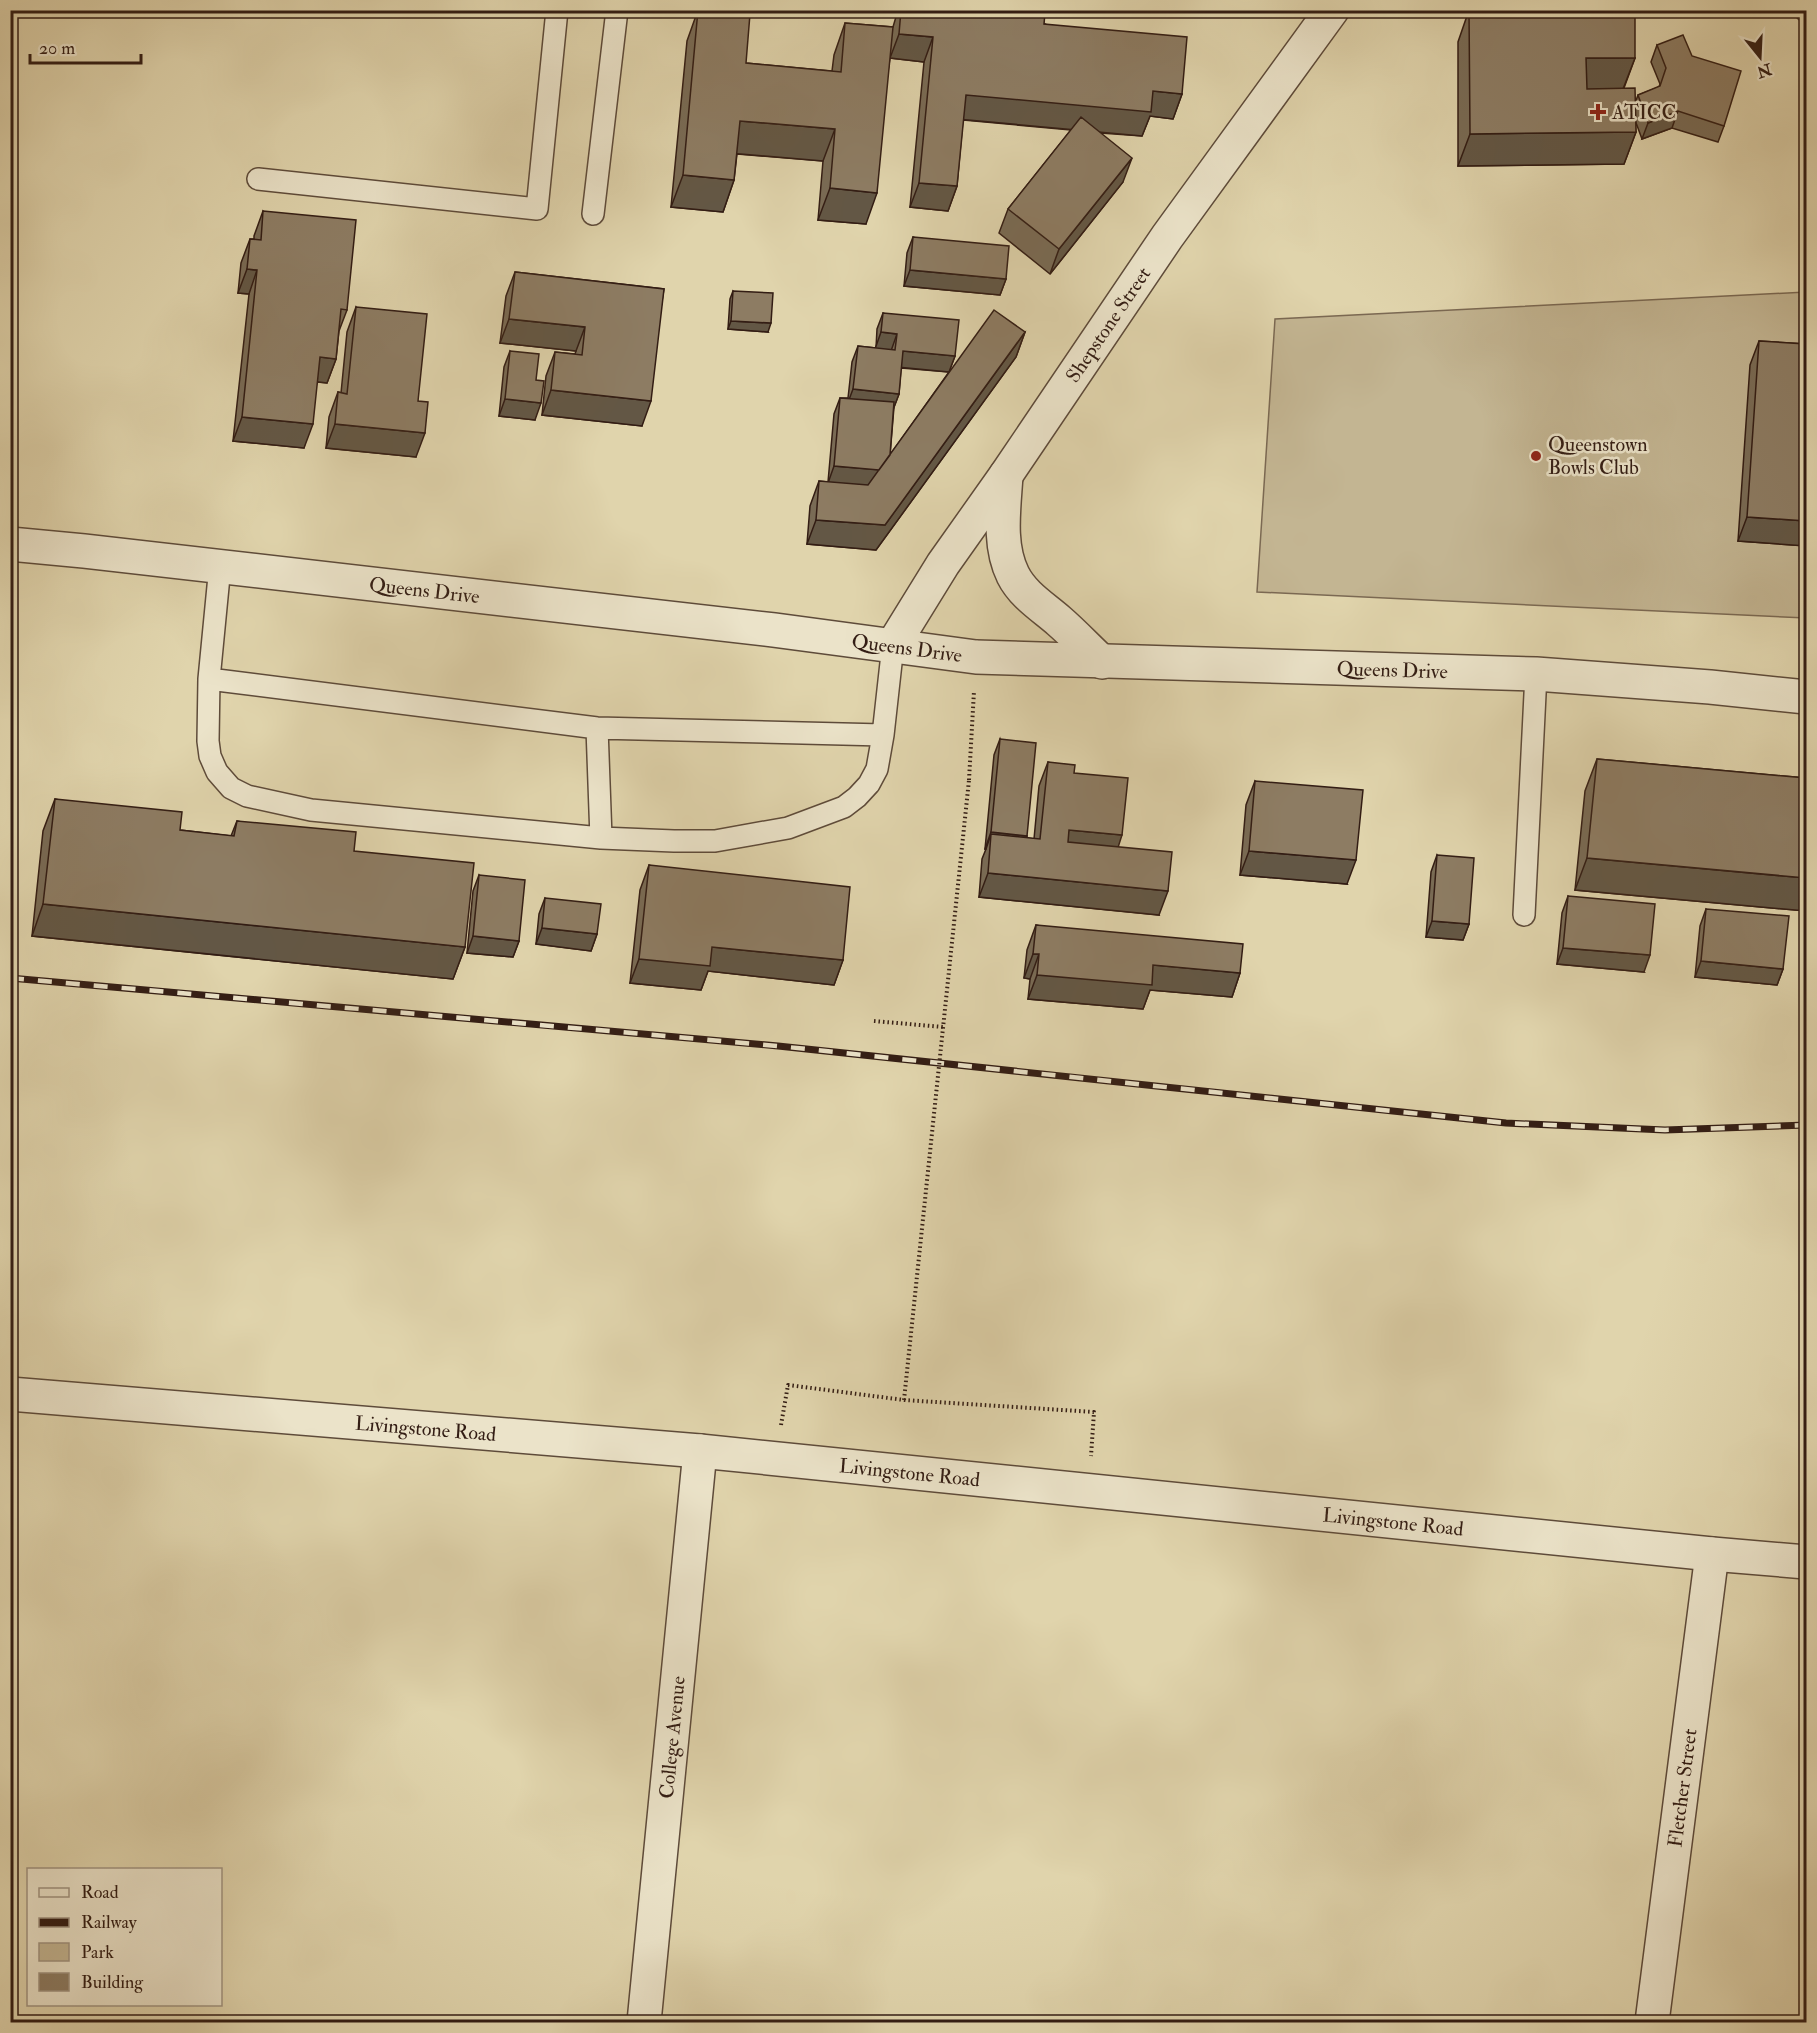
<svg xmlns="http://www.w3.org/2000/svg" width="1817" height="2033" font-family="'IM FELL Double Pica',serif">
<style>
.green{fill:#c3b592;stroke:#7b6953;stroke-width:1.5}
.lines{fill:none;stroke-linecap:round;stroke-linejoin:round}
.service-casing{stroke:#5e4b3a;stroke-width:24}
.minor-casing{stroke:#5e4b3a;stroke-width:36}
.path{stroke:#331d14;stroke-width:4;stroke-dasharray:1.5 3;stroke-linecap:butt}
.service{stroke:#ebe3c9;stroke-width:21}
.minor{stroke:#ebe3c9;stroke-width:33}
.rail-casing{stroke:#331d14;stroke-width:7}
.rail{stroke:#ebe3c9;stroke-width:4.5;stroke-dasharray:14;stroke-linecap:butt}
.path-bridge{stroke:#331d14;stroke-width:4;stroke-dasharray:1.5 3;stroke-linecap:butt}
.wall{fill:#796b55;stroke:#331d14;stroke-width:1.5;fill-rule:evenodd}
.shaded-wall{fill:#635745;stroke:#331d14;stroke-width:1.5}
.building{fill:#8d7c63;stroke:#331d14;stroke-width:1.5}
.poi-dot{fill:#8f2418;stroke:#ebe3c9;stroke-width:2}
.labels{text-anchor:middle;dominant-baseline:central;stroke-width:5;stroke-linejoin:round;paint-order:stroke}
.poi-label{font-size:20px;fill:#331d14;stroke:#ebe3c9;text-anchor:start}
.street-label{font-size:20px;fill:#331d14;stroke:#ebe3c9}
</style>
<rect width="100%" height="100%" fill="#e0d4ac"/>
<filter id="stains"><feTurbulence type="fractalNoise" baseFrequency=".00333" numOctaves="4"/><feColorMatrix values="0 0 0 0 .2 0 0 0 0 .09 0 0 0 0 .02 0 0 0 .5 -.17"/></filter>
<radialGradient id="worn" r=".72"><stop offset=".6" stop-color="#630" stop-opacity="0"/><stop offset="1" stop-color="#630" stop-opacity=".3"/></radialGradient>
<path class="green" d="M1806,292V618L1257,592L1275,319Z"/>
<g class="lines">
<g class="service-casing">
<path id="service" d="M1806,10V11
M258,179L537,209L557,10
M593,214L617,10
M220,566L209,679L208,741L210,756L217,772L231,788L247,796L311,810L601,838L674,841H715L788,828L844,807L857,797L869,784L877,769L883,735L893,645
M209,679L597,728L883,735
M597,728L601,838
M1524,915L1536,674"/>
</g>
<g class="minor-casing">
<g id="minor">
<path d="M1006,475C1004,508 998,545 1013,575C1023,595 1043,607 1059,621C1074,634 1088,649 1102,662"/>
<path id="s1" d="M10,544L84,551L774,630L976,657L1536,674L1710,687L1806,697"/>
<path id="s2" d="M893,645L943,564L1006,475L1167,237L1332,10"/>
<path id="s3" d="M10,1394L700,1451L1712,1554L1806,1562"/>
<path id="s4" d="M644,2022L700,1451"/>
<path id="s5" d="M1652,2022L1712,1554"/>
</g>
</g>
<path class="path" d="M969,780L974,691
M874,1021L943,1027
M781,1425L788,1385L904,1400L1094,1412L1091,1456"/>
<use href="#service" class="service"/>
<use href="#minor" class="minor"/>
<g class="rail-casing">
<path id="rail" d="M10,978L778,1046L1506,1123L1665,1130L1806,1125"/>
</g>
<use href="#rail" class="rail"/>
<path class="path-bridge" d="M904,1400L969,780"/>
</g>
<path class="wall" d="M698,10L746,63L832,71L834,55L845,23L893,27L898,10H1018L1182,94L1173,119L1150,116L1142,136L1100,133L1123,182L1050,274L999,233L1008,209L1071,130L963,120L957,186L948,211L910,207L924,62L890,58L866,224L818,220L823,161L737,154L734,180L723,212L671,207L687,41Z
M1469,10L1635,58L1624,88L1635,103L1638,95L1659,87L1660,84L1651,62L1657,45L1724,126L1718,142L1672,128L1642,139L1635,120L1636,132L1624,164L1458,166V42Z
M263,211L347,310L339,331L336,359L327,383L317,382L304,448L233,441L249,294L238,293L241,263L250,239H254V236Z
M913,237L1006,279L1000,295L904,286L907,253Z
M515,272L664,289L642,426L542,415L546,376L555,352L575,354L576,351L500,343L506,296Z
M733,291L768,332L728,329L730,299Z
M356,307L418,401L416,457L326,448L329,417L338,392L341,393L347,332Z
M883,313L955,356L949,372L1025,332L1016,357L876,550L807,544L810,506L819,481L828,482L834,414L840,398H848L852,362L858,346L876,348L877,329ZM901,368L949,372L890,455L894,407L899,394Z
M1759,341L1806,344V546L1738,541L1750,365Z
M510,351L536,380L535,420L499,416L504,367Z
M1000,739L1027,838L1034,839L1039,786L1048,762L1074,773L1159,915L979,897L982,859L986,849H985L994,755Z
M1597,759L1806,778V911L1575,890L1585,791Z
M1255,781L1347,884L1240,875L1246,805Z
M55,799L180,830L231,836L237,821L354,851L465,947L453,979L32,936L43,831Z
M1437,855L1469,924L1463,940L1426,937L1431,872Z
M649,865L843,960L834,985L708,971L701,990L630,983L640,890Z
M479,875L519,941L513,957L467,953L473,891Z
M1568,896L1644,972L1557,964L1562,913Z
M545,898L597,934L591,951L536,944L539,914Z
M1706,909L1783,969L1777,985L1695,977L1700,926Z
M1036,925L1240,973L1232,997L1150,990L1143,1009L1028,999L1030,979L1024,978L1027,950Z"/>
<path class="shaded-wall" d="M899,34L933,37L924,62L890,58Z
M1586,58H1635L1623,89L1575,90Z
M1153,91L1182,94L1173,119L1150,116L1142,136L957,119L966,95Z
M1678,111L1672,128L1642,139L1648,123Z
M740,121L835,129L823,161L729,153Z
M1636,132L1624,164L1458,166L1470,134Z
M1132,158L1123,182L1050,274L1059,249Z
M683,175L734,180L723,212L671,207Z
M919,183L957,186L948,211L910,207Z
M830,188L877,193L866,224L818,220Z
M247,269L257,270L249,294L238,293Z
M910,270L1006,279L1000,295L904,286Z
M509,319L585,327L576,351L500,343Z
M731,321L771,323L768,332L728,329Z
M881,332L897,334L891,351L875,349Z
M1025,332L1016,357L876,550L807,544L816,520L885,525Z
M903,351L955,356L949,372L897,367Z
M320,357L336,359L327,383L311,381Z
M853,389L899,394L893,410L847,405Z
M551,390L651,401L642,426L542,415Z
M505,399L541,403L535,420L499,416Z
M242,417L313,424L304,448L233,441Z
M335,424L425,433L416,457L326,448Z
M834,466L882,470L876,487L828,483Z
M1804,473H1806V498H1796Z
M1747,517L1806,521V546L1738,541Z
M1069,830L1122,835L1114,860L1060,855Z
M991,832L1027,836L1021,853L991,834L986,849H985Z
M1249,851L1356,860L1347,884L1240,875Z
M1587,858L1806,878V911L1575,890Z
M988,873L1168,891L1159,915L979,897Z
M43,904L465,947L453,979L32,936Z
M1432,921L1469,924L1463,940L1426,937Z
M542,928L597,934L591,951L536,944Z
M473,936L519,941L513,957L467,953Z
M712,947L843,960L834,985L708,971L701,990L630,983L639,959Z
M1563,948L1650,955L1644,972L1557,964Z
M1033,954H1039L1030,979L1024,978Z
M1701,961L1783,969L1777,985L1695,977Z
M1153,965L1240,973L1232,997L1150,990L1143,1009L1028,999L1037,975Z"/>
<path class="building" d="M698,10H712L750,14L746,63L841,72L845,23L893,27L877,193L830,188L835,129L740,121L734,180L683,175Z
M901,10H1018L1045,13L1044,24L1187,37L1182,94L1153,91L1151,112L966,95L957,186L919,183L933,37L899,34Z
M1469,10H1635V58H1586L1587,89L1635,88L1636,132L1470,134Z
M1683,35L1692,56L1741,71L1724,126L1678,111L1648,123L1638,95L1660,86L1666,68L1657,45Z
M1081,117L1132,158L1059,249L1008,209Z
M263,211L356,220L347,310L341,309L336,359L320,357L313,424L242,417L257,270L247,269L250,239L261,240Z
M913,237L1009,246L1006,279L910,270Z
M515,272L664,289L651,401L551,390L555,352L582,355L585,327L509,319Z
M733,291L773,293L771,323L731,321Z
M356,307L427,314L418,401L428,402L425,433L335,424L338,392L347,394Z
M994,310L1025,332L885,525L816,520L819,481L868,485Z
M883,313L959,320L955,356L903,351L899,394L853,389L858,346L895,350L897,334L881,332Z
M1759,341L1806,344V473H1804L1803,492L1806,493V521L1747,517Z
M510,351L539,354L536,380L544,381L541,403L505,399Z
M840,398L894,402L890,455L879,470L834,466Z
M1000,739L1036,743L1027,836L991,832Z
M1597,759L1806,778V878L1587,858Z
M1048,762L1075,765L1074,773L1128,778L1122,835L1069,830L1068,842L1172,852L1168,891L988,873L991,834L1040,839Z
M1255,781L1363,790L1356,860L1249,851Z
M55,799L182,812L180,830L234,836L237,821L356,832L354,851L474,863L465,947L43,904Z
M1437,855L1474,858L1469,924L1432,921Z
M649,865L850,887L843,960L712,947L710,966L639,959Z
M479,875L525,880L519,941L473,936Z
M1568,896L1655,904L1650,955L1563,948Z
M545,898L601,904L597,934L542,928Z
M1706,909L1789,916L1783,969L1701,961Z
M1036,925L1243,944L1240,973L1153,965L1152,985L1037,975L1039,954H1033Z"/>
<g class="poi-dot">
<path d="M1595 103h6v6h6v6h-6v6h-6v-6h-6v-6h6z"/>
<circle cx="1536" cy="456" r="6"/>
</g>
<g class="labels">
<g class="poi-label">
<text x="1612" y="112">ATICC</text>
<text x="1548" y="444">Queenstown<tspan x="1548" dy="23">Bowls Club</tspan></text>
</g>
<g class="street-label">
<text stroke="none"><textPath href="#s2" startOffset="386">Shepstone Street</textPath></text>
<text stroke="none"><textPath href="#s1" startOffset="417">Queens Drive</textPath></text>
<text stroke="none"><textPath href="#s1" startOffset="903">Queens Drive</textPath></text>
<text stroke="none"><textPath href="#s1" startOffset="1389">Queens Drive</textPath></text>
<text stroke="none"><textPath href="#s3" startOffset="417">Livingstone Road</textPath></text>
<text stroke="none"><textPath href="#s3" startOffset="903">Livingstone Road</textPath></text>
<text stroke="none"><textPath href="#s3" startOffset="1389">Livingstone Road</textPath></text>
<text stroke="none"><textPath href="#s4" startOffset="286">College Avenue</textPath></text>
<text stroke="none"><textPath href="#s5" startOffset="236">Fletcher Street</textPath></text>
</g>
</g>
<rect width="1817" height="2033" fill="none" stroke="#e0d4ac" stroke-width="36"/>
<rect x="12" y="12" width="1793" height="2009" fill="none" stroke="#331d14" stroke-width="3"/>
<rect x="18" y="18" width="1781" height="1997" fill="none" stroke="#331d14" stroke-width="1.5"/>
<rect x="27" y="1868" width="195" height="138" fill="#ebe3c9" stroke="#a19481" stroke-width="1.5"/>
<rect x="39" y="1888" width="30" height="9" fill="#ebe3c9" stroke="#a19481" stroke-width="1.5"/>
<text x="81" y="1898" font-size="18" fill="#331d14">Road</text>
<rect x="39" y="1918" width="30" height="9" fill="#331d14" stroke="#a19481" stroke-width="1.5"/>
<text x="81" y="1928" font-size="18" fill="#331d14">Railway</text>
<rect x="39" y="1943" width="30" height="18" fill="#c3b592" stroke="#a19481" stroke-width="1.5"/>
<text x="81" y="1958" font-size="18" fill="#331d14">Park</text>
<rect x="39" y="1973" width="30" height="18" fill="#8d7c63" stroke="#a19481" stroke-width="1.5"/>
<text x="81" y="1988" font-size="18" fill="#331d14">Building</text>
<g transform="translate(1760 57) rotate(162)" stroke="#ebe3c9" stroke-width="4.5" paint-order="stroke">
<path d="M0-4.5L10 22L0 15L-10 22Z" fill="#331d14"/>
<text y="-9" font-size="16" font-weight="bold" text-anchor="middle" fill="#331d14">N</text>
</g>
<path d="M30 54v9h111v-9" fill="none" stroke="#331d14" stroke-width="3"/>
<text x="39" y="54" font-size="18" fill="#331d14" stroke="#ebe3c9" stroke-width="4.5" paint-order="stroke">20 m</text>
<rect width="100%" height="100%" filter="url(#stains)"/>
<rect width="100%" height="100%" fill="url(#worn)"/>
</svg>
